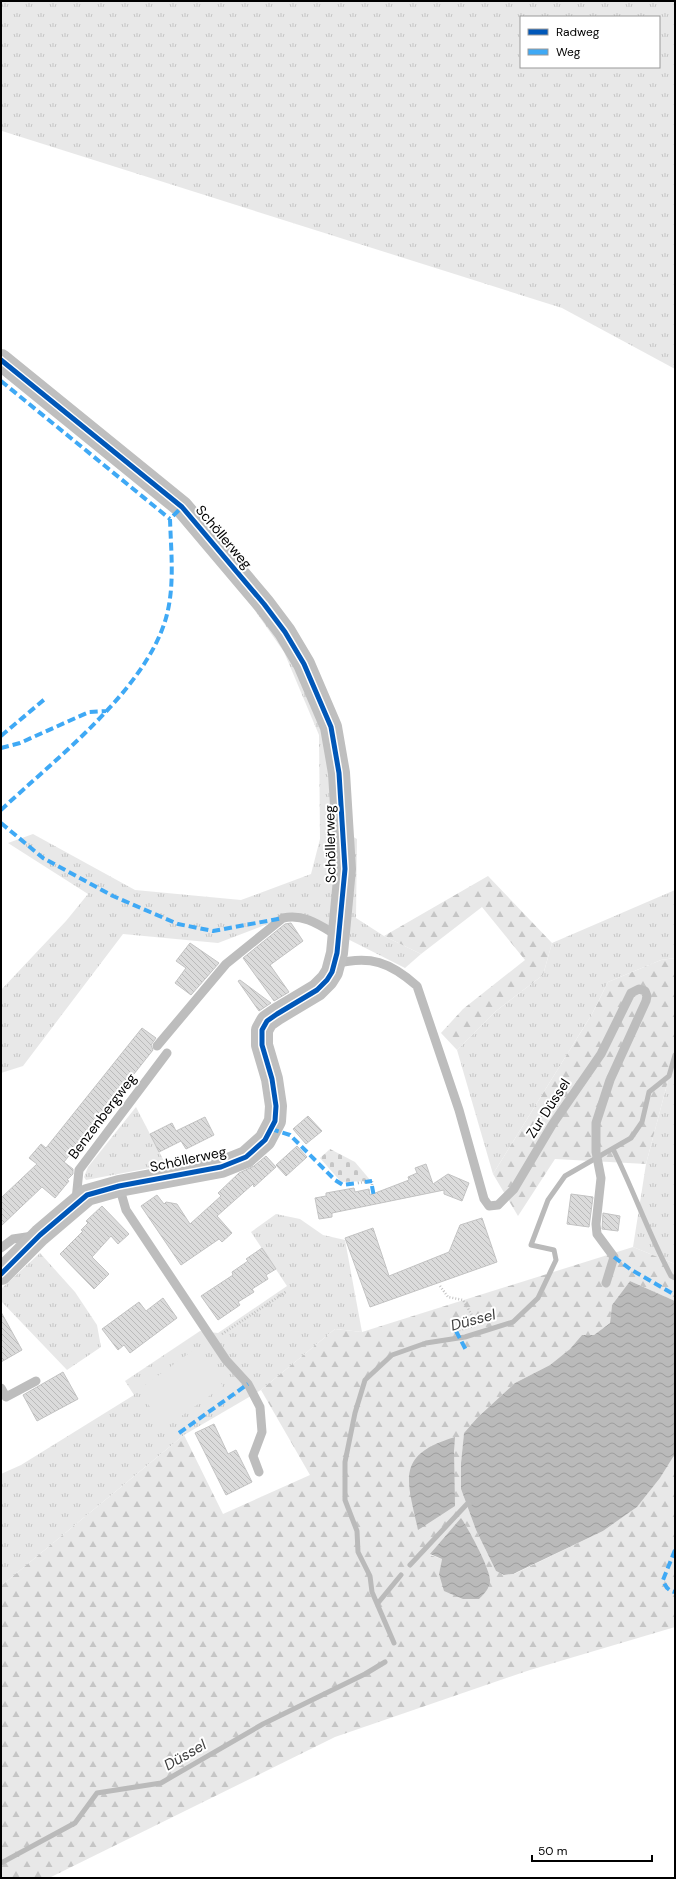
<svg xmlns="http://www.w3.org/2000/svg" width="676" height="1879" font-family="'DM Sans',sans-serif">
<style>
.grass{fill:url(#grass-tufts);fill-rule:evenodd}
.forest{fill:url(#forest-firs);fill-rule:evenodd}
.cemetery{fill:url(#cemetery-stones)}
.pitch{fill:#e8e8e8}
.water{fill:url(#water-waves)}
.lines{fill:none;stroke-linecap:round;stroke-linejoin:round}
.stream{stroke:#bababa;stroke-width:5}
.building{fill:url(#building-back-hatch);stroke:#c3c3c3}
.path{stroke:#c2c2c2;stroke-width:2.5;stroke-dasharray:1 2;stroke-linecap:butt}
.lane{stroke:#bdbdbd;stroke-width:9}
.secondary{stroke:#bfbfbf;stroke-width:22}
.quiet{stroke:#3fa9f5;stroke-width:4;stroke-dasharray:8 4;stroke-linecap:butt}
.cycleway-casing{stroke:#fff;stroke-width:8}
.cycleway{stroke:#0057b8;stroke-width:5}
.labels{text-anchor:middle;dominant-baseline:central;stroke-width:4;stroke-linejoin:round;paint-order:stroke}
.street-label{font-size:14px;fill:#000;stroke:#fff}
.water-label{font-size:15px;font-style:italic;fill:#3d3d3d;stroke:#fff}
</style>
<defs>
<pattern id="grass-tufts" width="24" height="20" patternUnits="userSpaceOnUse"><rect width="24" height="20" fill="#e8e8e8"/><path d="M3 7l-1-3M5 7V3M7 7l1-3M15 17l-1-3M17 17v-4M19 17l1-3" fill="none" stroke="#c5c5c5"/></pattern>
<pattern id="forest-firs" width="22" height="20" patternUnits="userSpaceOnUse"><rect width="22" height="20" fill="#e8e8e8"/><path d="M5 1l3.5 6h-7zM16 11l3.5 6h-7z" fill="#c5c5c5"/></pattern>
<pattern id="cemetery-stones" width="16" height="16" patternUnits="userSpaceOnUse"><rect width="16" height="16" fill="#e8e8e8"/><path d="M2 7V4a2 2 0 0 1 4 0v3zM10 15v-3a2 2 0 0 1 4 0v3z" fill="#c5c5c5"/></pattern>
<pattern id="water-waves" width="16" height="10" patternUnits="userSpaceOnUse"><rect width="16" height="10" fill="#bababa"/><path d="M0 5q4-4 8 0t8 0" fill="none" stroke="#9e9e9e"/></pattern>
<pattern id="building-back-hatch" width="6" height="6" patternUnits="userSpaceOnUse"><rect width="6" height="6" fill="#dbdbdb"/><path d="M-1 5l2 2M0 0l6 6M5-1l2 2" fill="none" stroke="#bababa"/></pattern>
</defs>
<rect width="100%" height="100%" fill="#fff"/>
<path class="grass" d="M1,1H675V369L562,308L2,131ZM521,17H659V67H521Z
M257,604L315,701L350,835L357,839L356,918L384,936L421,954L405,968L314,922L283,918L218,943L123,934L23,1066L1,1073V990L66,921L88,894L8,843L33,834L135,890L241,900L311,874L320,839L319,735L284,652L251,605Z
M675,890V958L661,960L608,982L592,1014L493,1174L457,1050L496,1011L543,975L552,943Z
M675,1054V1264L633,1247L646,1164Z
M136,1107L166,1165L86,1180L84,1177L88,1167Z
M276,1214L300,1219L323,1235L345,1240L362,1332L335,1329L261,1390L184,1435L1,1586V1474L21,1465L134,1395L125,1381L200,1331L218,1333L287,1286L251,1232Z
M40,1253L75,1292L97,1325L101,1347L67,1370L1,1301V1289Z"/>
<path class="forest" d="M488,876L552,943L543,975L496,1011L457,1050L441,1033L463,1009L525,960L482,907L421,954L384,936Z
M675,958V1054L646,1164L555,1159L518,1216L493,1174L592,1014L608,982L661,960Z
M633,1247L675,1264V1301L630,1281L612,1305L610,1323L594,1335H582L570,1349L550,1365L515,1383L477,1418L464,1433L461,1463V1489L476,1530L496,1571L504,1575L514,1574L603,1531L637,1507L660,1478L675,1454V1627L530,1670L335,1737L49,1878H1V1586L184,1435L223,1514L310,1475L261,1390L335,1329L362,1332ZM466,1526L487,1568L490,1579L439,1574L442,1559L430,1555Z"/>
<path class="cemetery" d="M330,1149L355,1162L371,1181L341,1182L320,1158Z"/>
<path class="pitch" d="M195,1349L223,1386L165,1428L138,1390Z"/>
<path class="water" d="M630,1281L675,1301V1454L660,1478L637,1507L603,1531L513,1574L504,1575L496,1571L476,1530L461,1489V1463L464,1433L477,1418L515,1383L550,1365L570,1349L582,1335H594L610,1323L612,1305Z
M455,1437L454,1451L455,1506L418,1530C407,1479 395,1455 455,1437Z
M461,1518C468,1528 491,1570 490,1581C489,1589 485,1593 479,1599H463L444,1591L439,1574L442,1559L430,1554Z"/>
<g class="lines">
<path class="stream" d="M613,1149C634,1191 649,1235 671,1276L675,1278
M410,1565L467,1504L472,1502
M378,1603L401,1575
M394,1643L372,1592L370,1576L358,1552L357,1531L345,1500V1462L355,1413L365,1380L392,1355L426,1343L465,1337L513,1322L538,1298L556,1260L554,1250L531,1245L548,1200L565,1176L631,1138L642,1122L649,1092L669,1076L675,1055
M1,1863L75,1823L97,1793L161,1783L263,1724L365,1674L385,1662"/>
</g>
<path class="building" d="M291,923L303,941L270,965L289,992L274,1001L243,958L285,924Z
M190,943L219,963L191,995L175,983L186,968L176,961Z
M240,980L271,1003L259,1011L238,981Z
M142,1028L156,1038L151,1045L153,1050L64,1162L73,1169V1174L67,1180L69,1181L55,1198L42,1187L1,1226V1198L37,1164L29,1158L41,1144L46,1148Z
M308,1116L322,1131L306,1144L293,1129Z
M205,1117L214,1135L186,1149L181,1141L159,1152L150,1134L172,1123L176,1131Z
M297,1146L307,1157L286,1176L276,1165Z
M266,1156L276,1167L254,1187L253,1184L217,1216L232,1233L222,1242L219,1239L181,1265L141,1206L157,1195L164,1204L166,1202L177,1204L190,1224L221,1196L218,1193L239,1173L254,1166Z
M426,1164L433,1184L448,1174L469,1183L462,1201L444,1194V1190L332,1213V1217L319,1219L315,1198L326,1196V1193L354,1188L355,1192L369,1189L370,1195L409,1180L408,1177L417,1173L415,1168Z
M571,1194L593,1197L589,1227L567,1224Z
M102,1206L129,1234L118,1244L111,1236L92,1257L109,1274L94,1289L60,1254L83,1231L81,1230L88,1223L86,1221Z
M603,1213L620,1216L618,1231L602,1229Z
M482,1218L497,1262L370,1307L345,1238L373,1228L389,1276L449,1252L460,1225Z
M262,1248L276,1269L266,1275L268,1279L252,1289L254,1292L238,1302L240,1305L218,1320L201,1296L233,1275L232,1272L248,1261L246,1259Z
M163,1298L177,1318L130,1353L124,1345L118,1350L102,1329L139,1302L146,1311Z
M1,1312L22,1350L1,1362Z
M63,1372L78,1399L37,1421L23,1395Z
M214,1424L228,1454L236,1450L252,1482L226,1495L195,1433Z"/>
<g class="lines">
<path class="path" d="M372,1181V1186
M358,1183L365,1182
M440,1286L448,1297L463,1300L473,1317L474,1326L456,1331
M222,1334L287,1291"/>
<path class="lane" d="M335,964C370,955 390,962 417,986L459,1110L484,1199L489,1206L498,1205L514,1189L552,1125L601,1054L631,993L639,989L645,991L647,996L646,1001L610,1080L596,1123V1152L601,1178L596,1224L597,1234L614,1257L606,1283
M157,1046L226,964L283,918C304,913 321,926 338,936
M119,1186L126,1210L226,1360L248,1384L260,1407L262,1432L253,1456L259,1472
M76,1200L79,1170L167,1053
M1,1248L13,1239L33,1236
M1,1388L6,1397L36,1381"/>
<path class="secondary" d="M1,360L182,507L264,604L285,632L304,664L331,727L339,773L345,869L337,953L332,972L327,980L317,990L277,1014L267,1021L262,1030V1045L272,1079L276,1106L275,1121L265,1140L246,1157L221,1167L119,1186L87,1195L40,1235L1,1274"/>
<path class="quiet" d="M1,381L170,519
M1,736L46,698
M1,748L20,743L89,712L106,711
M1,810C55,759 145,691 166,618C175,586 171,552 170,519L182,507
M1,823L43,858L113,896L178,924L213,931L283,918
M271,1129L290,1135L335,1180L343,1185L358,1183
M365,1182L372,1181
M372,1186L374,1197
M614,1257L630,1269L675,1295
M456,1331L466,1350
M179,1433L248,1384
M675,1550L663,1580C665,1586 668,1591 675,1592"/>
<g class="cycleway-casing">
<path id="cycleway" d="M1,360L182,507L264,604L285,632L304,664L331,727L339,773L345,869L337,953L332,972L327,980L317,990L277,1014L267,1021L262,1030V1045L272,1079L276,1106L275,1121L265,1140L246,1157L221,1167L119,1186L87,1195L40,1235L1,1274"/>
</g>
<use href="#cycleway" class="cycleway"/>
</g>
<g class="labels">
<g class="street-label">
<text transform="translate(224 537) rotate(50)">Schöllerweg</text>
<text transform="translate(330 844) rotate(-91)">Schöllerweg</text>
<text transform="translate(548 1108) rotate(-57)">Zur Düssel</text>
<text transform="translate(102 1116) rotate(-53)">Benzenbergweg</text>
<text transform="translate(188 1159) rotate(-12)">Schöllerweg</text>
</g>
<g class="water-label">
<text transform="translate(473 1320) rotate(-15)">Düssel</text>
<text transform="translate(185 1755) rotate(-30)">Düssel</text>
</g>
</g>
<rect width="676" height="1879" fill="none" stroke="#000000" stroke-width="4"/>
<rect x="520" y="16" width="140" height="52" fill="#ffffff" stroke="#999999"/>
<rect x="528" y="29" width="20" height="6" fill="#0057b8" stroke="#999999"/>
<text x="556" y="36" font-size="12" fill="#000000">Radweg</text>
<rect x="528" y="49" width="20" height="6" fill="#3fa9f5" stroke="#999999"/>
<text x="556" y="56" font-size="12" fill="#000000">Weg</text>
<path d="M532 1855v6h120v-6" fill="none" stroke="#000000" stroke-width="2"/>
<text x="538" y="1855" font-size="12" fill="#000000" stroke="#ffffff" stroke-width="3" paint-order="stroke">50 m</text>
</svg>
